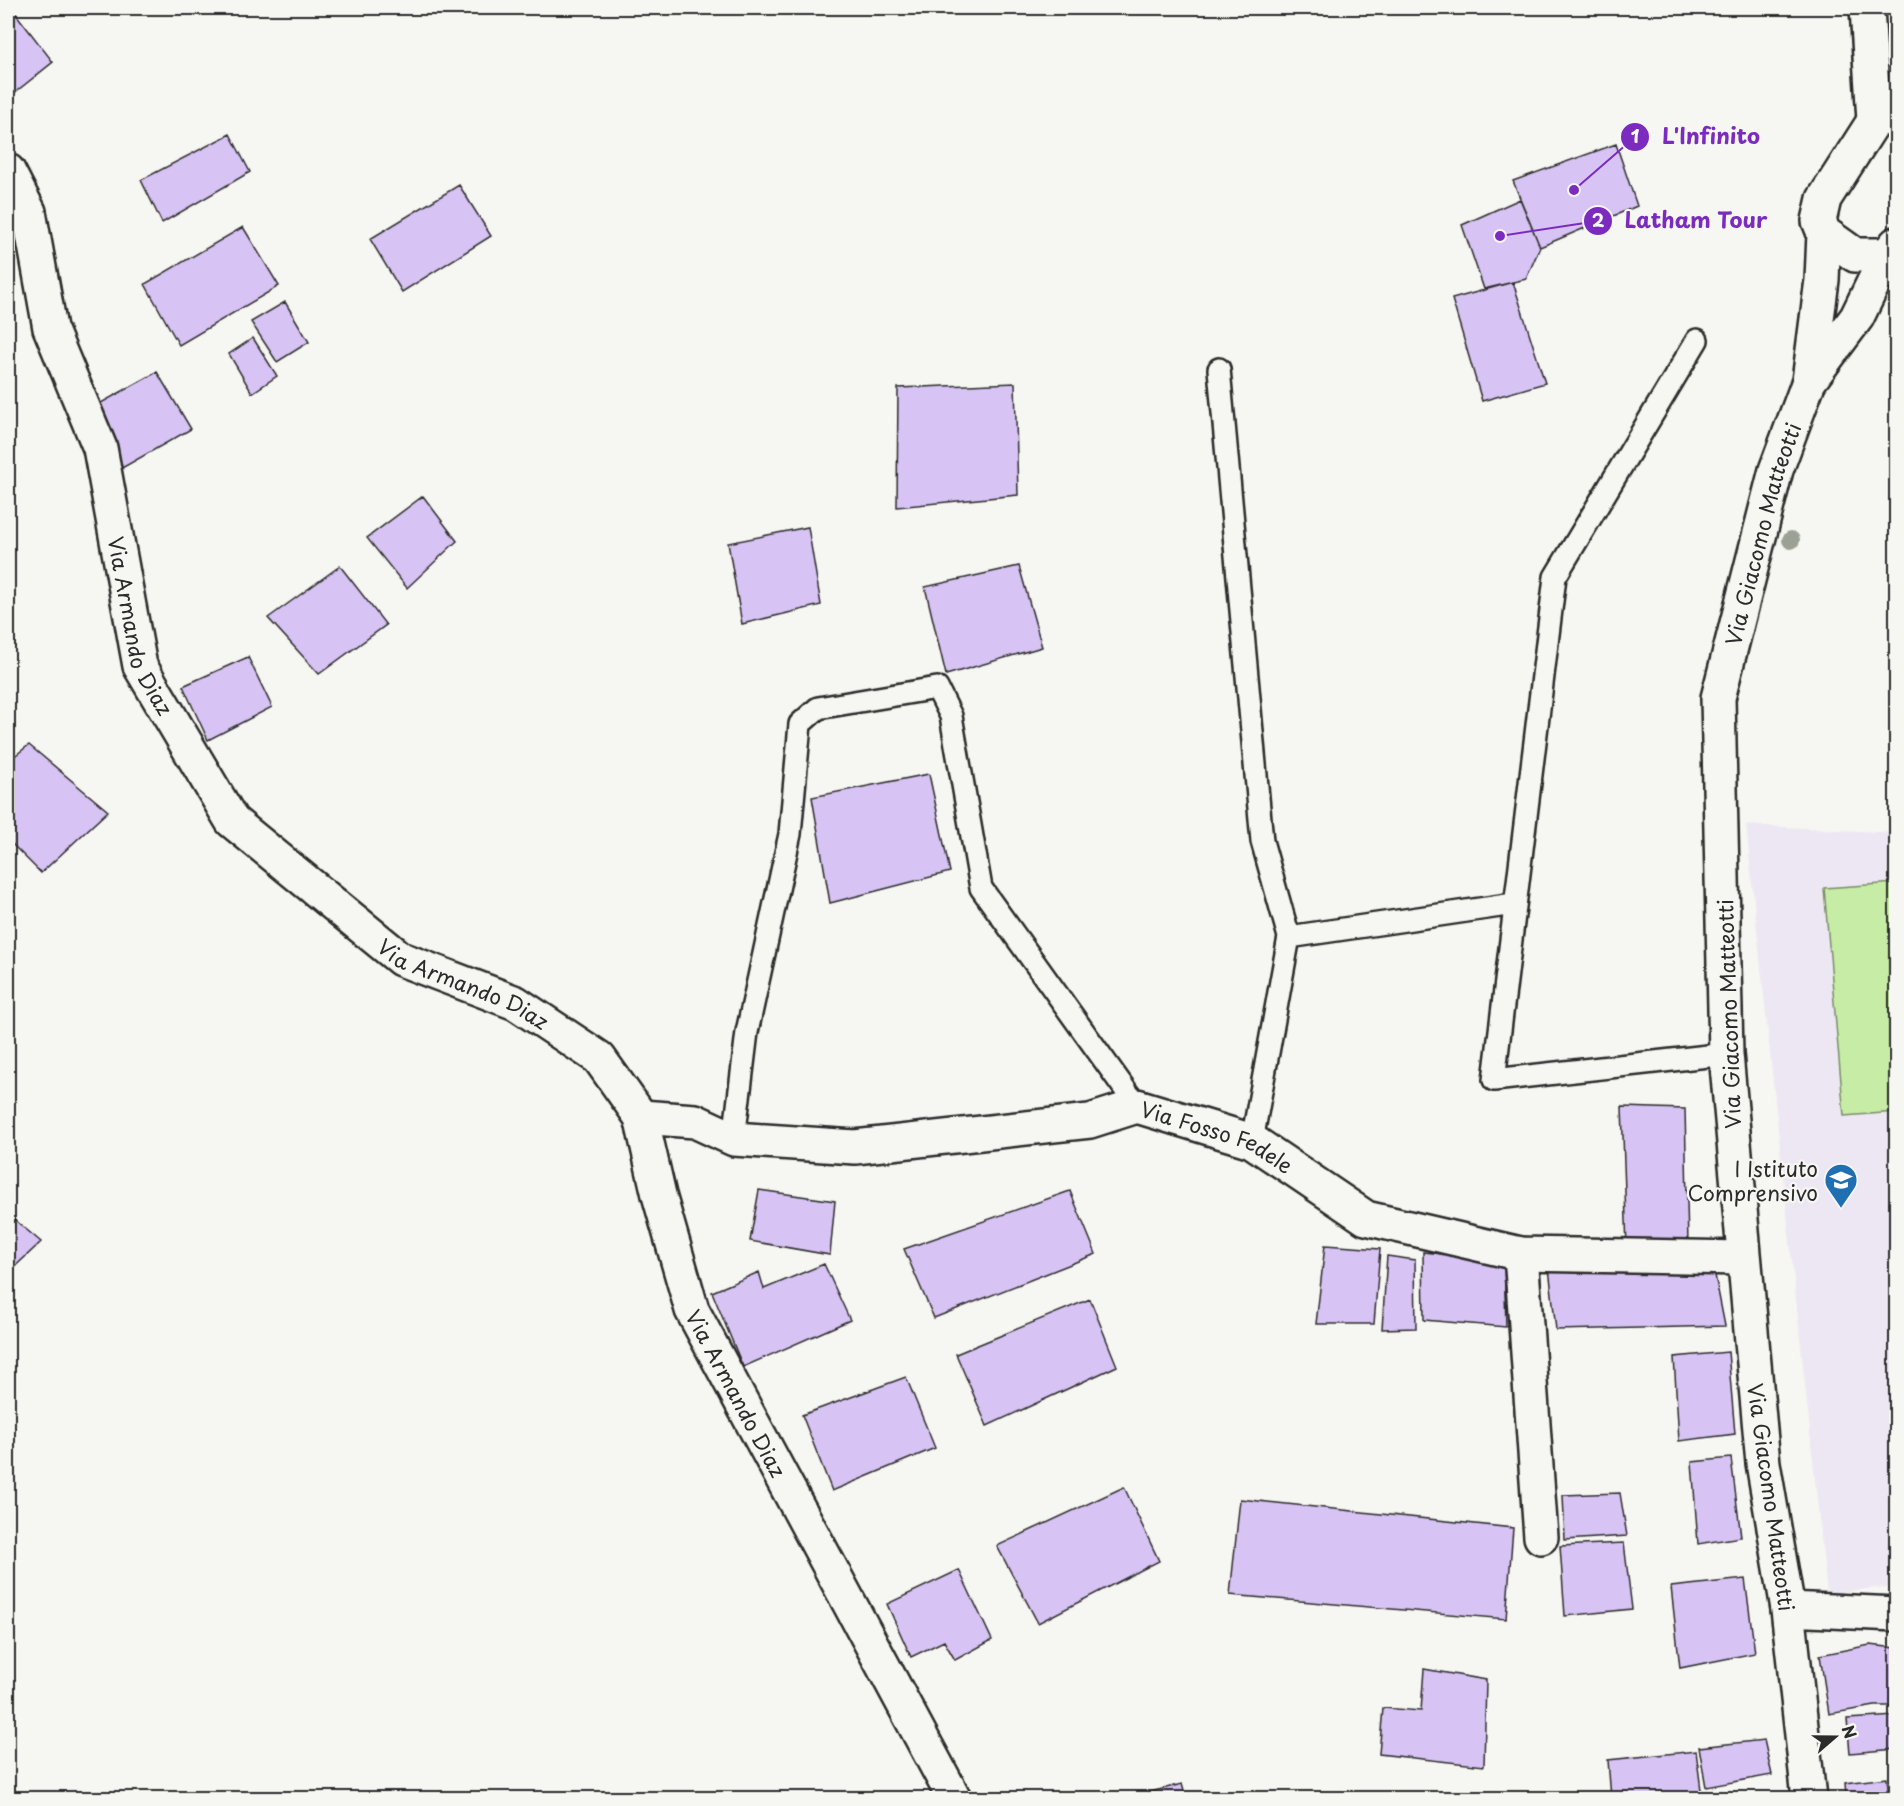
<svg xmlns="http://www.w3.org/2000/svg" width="1904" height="1806" font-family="'Playpen Sans',sans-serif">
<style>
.built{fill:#ede7f3}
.green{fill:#c7eca6;stroke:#798c68;stroke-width:1.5}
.building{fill:#d7c3f4;stroke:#2b2b2b;stroke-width:1.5}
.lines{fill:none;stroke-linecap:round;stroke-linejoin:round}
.lane-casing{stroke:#2b2b2b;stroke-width:26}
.street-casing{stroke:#2b2b2b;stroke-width:38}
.secondary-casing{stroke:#2b2b2b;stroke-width:38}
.lane{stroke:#f6f6f2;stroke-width:21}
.street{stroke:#f6f6f2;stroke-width:33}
.secondary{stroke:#f6f6f2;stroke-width:33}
.tree{fill:#9ca196}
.labels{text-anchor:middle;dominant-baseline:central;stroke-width:4.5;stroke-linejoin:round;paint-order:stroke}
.street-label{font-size:21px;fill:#2b2b2b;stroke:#f6f6f2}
.poi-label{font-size:21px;fill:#2b2b2b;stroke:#f6f6f2;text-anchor:end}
.leader{fill:none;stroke:#7b2cbf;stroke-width:2}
.callout-dot{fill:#7b2cbf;stroke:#f6f6f2;stroke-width:2}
.mark-label{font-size:18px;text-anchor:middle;font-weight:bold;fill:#fff}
.callout-label{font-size:22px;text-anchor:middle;font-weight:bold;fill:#7b2cbf;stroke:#f6f6f2;stroke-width:4.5;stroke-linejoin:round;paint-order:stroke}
</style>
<rect width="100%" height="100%" fill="#f6f6f2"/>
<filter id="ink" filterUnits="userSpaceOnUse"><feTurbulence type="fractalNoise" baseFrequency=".0167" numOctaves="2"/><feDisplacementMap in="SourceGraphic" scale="12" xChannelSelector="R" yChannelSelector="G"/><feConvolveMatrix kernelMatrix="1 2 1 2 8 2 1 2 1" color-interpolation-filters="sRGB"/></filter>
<g filter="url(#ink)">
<path class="built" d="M1746,825L1896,833V1586L1827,1593Z"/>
<path class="green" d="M1896,883V1112L1844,1116L1824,888Z"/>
<path class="building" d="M16,14L53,62L8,98V21Z
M230,134L250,172L162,223L141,180Z
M1616,144L1637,206L1540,247L1513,181Z
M459,185L491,236L402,292L370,239Z
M1520,199L1540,247L1526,279L1484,289L1462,225Z
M243,227L279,286L179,345L145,284Z
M1513,282L1545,383L1482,401L1452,299Z
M285,302L309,342L277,362L251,322Z
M253,338L277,376L252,393L229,354Z
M157,372L191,429L122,468L90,409Z
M1015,383L1018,495L897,507L898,388Z
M423,496L457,541L407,588L367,538Z
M808,527L821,605L742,624L728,543Z
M340,566L386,625L319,674L268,618Z
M1019,566L1042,647L946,675L925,587Z
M248,657L272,707L208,740L183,686Z
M29,745L108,811L41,873L8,840V761Z
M929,774L950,872L830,903L812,797Z
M1622,1107L1685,1109L1688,1245L1627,1248Z
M759,1190L835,1201L830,1255L750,1241Z
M1070,1191L1096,1254L934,1318L904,1249Z
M8,1214L41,1242L8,1273Z
M1325,1245L1380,1249L1374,1324H1316Z
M1423,1252L1504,1260L1506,1327L1424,1320Z
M1387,1256L1415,1260L1416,1328L1382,1329Z
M1548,1259L1713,1265L1725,1326L1556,1330Z
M824,1264L850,1320L743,1367L712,1292L759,1272L764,1289Z
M1090,1299L1117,1366L987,1426L956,1354Z
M1728,1352L1735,1434L1679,1441L1674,1357Z
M906,1377L935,1448L832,1491L802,1415Z
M1731,1458L1741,1537L1698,1544L1692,1462Z
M1124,1487L1159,1561L1038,1623L997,1546Z
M1620,1493L1627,1536L1565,1540L1563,1495Z
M1240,1499L1513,1528L1506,1619L1230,1595Z
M1624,1543L1632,1609L1565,1616L1560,1546Z
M959,1570L992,1640L955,1660L944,1641L911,1657L887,1604Z
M1745,1579L1755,1653L1680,1668L1671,1587Z
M1870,1645L1896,1648V1706H1875L1829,1714L1820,1655Z
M1424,1669L1486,1680L1484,1766L1379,1754L1383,1708L1421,1711Z
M1896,1716V1749L1850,1753L1847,1719Z
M1764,1740L1772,1775L1706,1787L1699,1747Z
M1696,1751L1702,1798H1611L1608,1760Z
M1887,1778L1889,1798H1846L1845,1783Z
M1182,1784L1186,1798H1127Z"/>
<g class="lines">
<g class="lane-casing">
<path id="lane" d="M1697,340L1555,577L1494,1080L1726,1054
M1219,369L1262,841L1289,937L1252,1141
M1289,937L1514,904
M734,1139L747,1032L790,834L800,724L818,708L937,688L951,716L981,888L1137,1106"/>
</g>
<g class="street-casing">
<g id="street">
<path id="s1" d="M8,171L29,212L50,328L100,448L140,666L232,821L401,959L516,1003L599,1058L641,1117L659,1195L692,1310L954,1798"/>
<path id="s2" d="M641,1117L695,1121L734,1139L855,1147L1090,1121L1137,1106L1252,1141L1366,1218L1521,1254L1743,1258"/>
<path d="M1521,1254L1541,1537"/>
<path d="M1788,1609L1896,1614"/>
</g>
</g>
<g class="secondary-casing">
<g id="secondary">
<path d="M1867,8L1874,121"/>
<path d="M1896,116L1874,121L1824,199L1819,221L1824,233L1855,255H1887L1896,244"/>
<path d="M1810,380L1857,317L1887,255"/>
<path id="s3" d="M1809,1798L1788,1609L1763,1463L1726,1054L1718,698L1776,470L1809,381L1822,280L1824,233"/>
</g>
</g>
<use href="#lane" class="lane"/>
<use href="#street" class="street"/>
<use href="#secondary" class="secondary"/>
</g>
<circle class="tree" cx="1791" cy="540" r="9"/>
</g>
<defs>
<g id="school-pin" transform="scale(1.725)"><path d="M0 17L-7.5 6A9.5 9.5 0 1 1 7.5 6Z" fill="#1f6fb2" stroke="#f6f6f2"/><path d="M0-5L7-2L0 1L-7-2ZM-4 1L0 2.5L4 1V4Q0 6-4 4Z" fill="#fff"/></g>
</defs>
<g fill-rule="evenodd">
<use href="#school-pin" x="1841" y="1180"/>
</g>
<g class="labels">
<g class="street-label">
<text stroke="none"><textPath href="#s3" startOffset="1275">Via Giacomo Matteotti</textPath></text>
<text stroke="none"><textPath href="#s1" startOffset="477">Via Armando Diaz</textPath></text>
<text stroke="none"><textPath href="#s1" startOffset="981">Via Armando Diaz</textPath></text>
<text transform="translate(1728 1014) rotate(-92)">Via Giacomo Matteotti</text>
<text stroke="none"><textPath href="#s2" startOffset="590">Via Fosso Fedele</textPath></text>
<text stroke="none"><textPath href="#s1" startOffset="1503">Via Armando Diaz</textPath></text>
<text transform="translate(1772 1497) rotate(82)">Via Giacomo Matteotti</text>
</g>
<g class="poi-label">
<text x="1818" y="1168">I Istituto<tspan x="1818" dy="24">Comprensivo</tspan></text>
</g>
</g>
<path class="leader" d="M1574 190L1635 137M1500 236L1598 221"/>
<g class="callout-dot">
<circle cx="1574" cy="190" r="6"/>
<circle cx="1500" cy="236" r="6"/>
<circle cx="1635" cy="137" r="15"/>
<circle cx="1598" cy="221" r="15"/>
</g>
<g class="mark-label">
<text x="1635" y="143">1</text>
<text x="1598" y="227">2</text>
</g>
<g class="callout-label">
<text x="1711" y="144">L'Infinito</text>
<text x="1696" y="228">Latham Tour</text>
</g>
<rect width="1904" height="1806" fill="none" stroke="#f6f6f2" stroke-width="30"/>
<rect x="15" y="15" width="1874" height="1776" fill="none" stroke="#2b2b2b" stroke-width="2" filter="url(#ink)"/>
<g transform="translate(1835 1737) rotate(70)" stroke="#f6f6f2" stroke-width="4.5" paint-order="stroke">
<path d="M0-4.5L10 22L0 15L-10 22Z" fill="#2b2b2b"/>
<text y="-9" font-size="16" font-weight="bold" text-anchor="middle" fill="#2b2b2b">N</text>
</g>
</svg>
